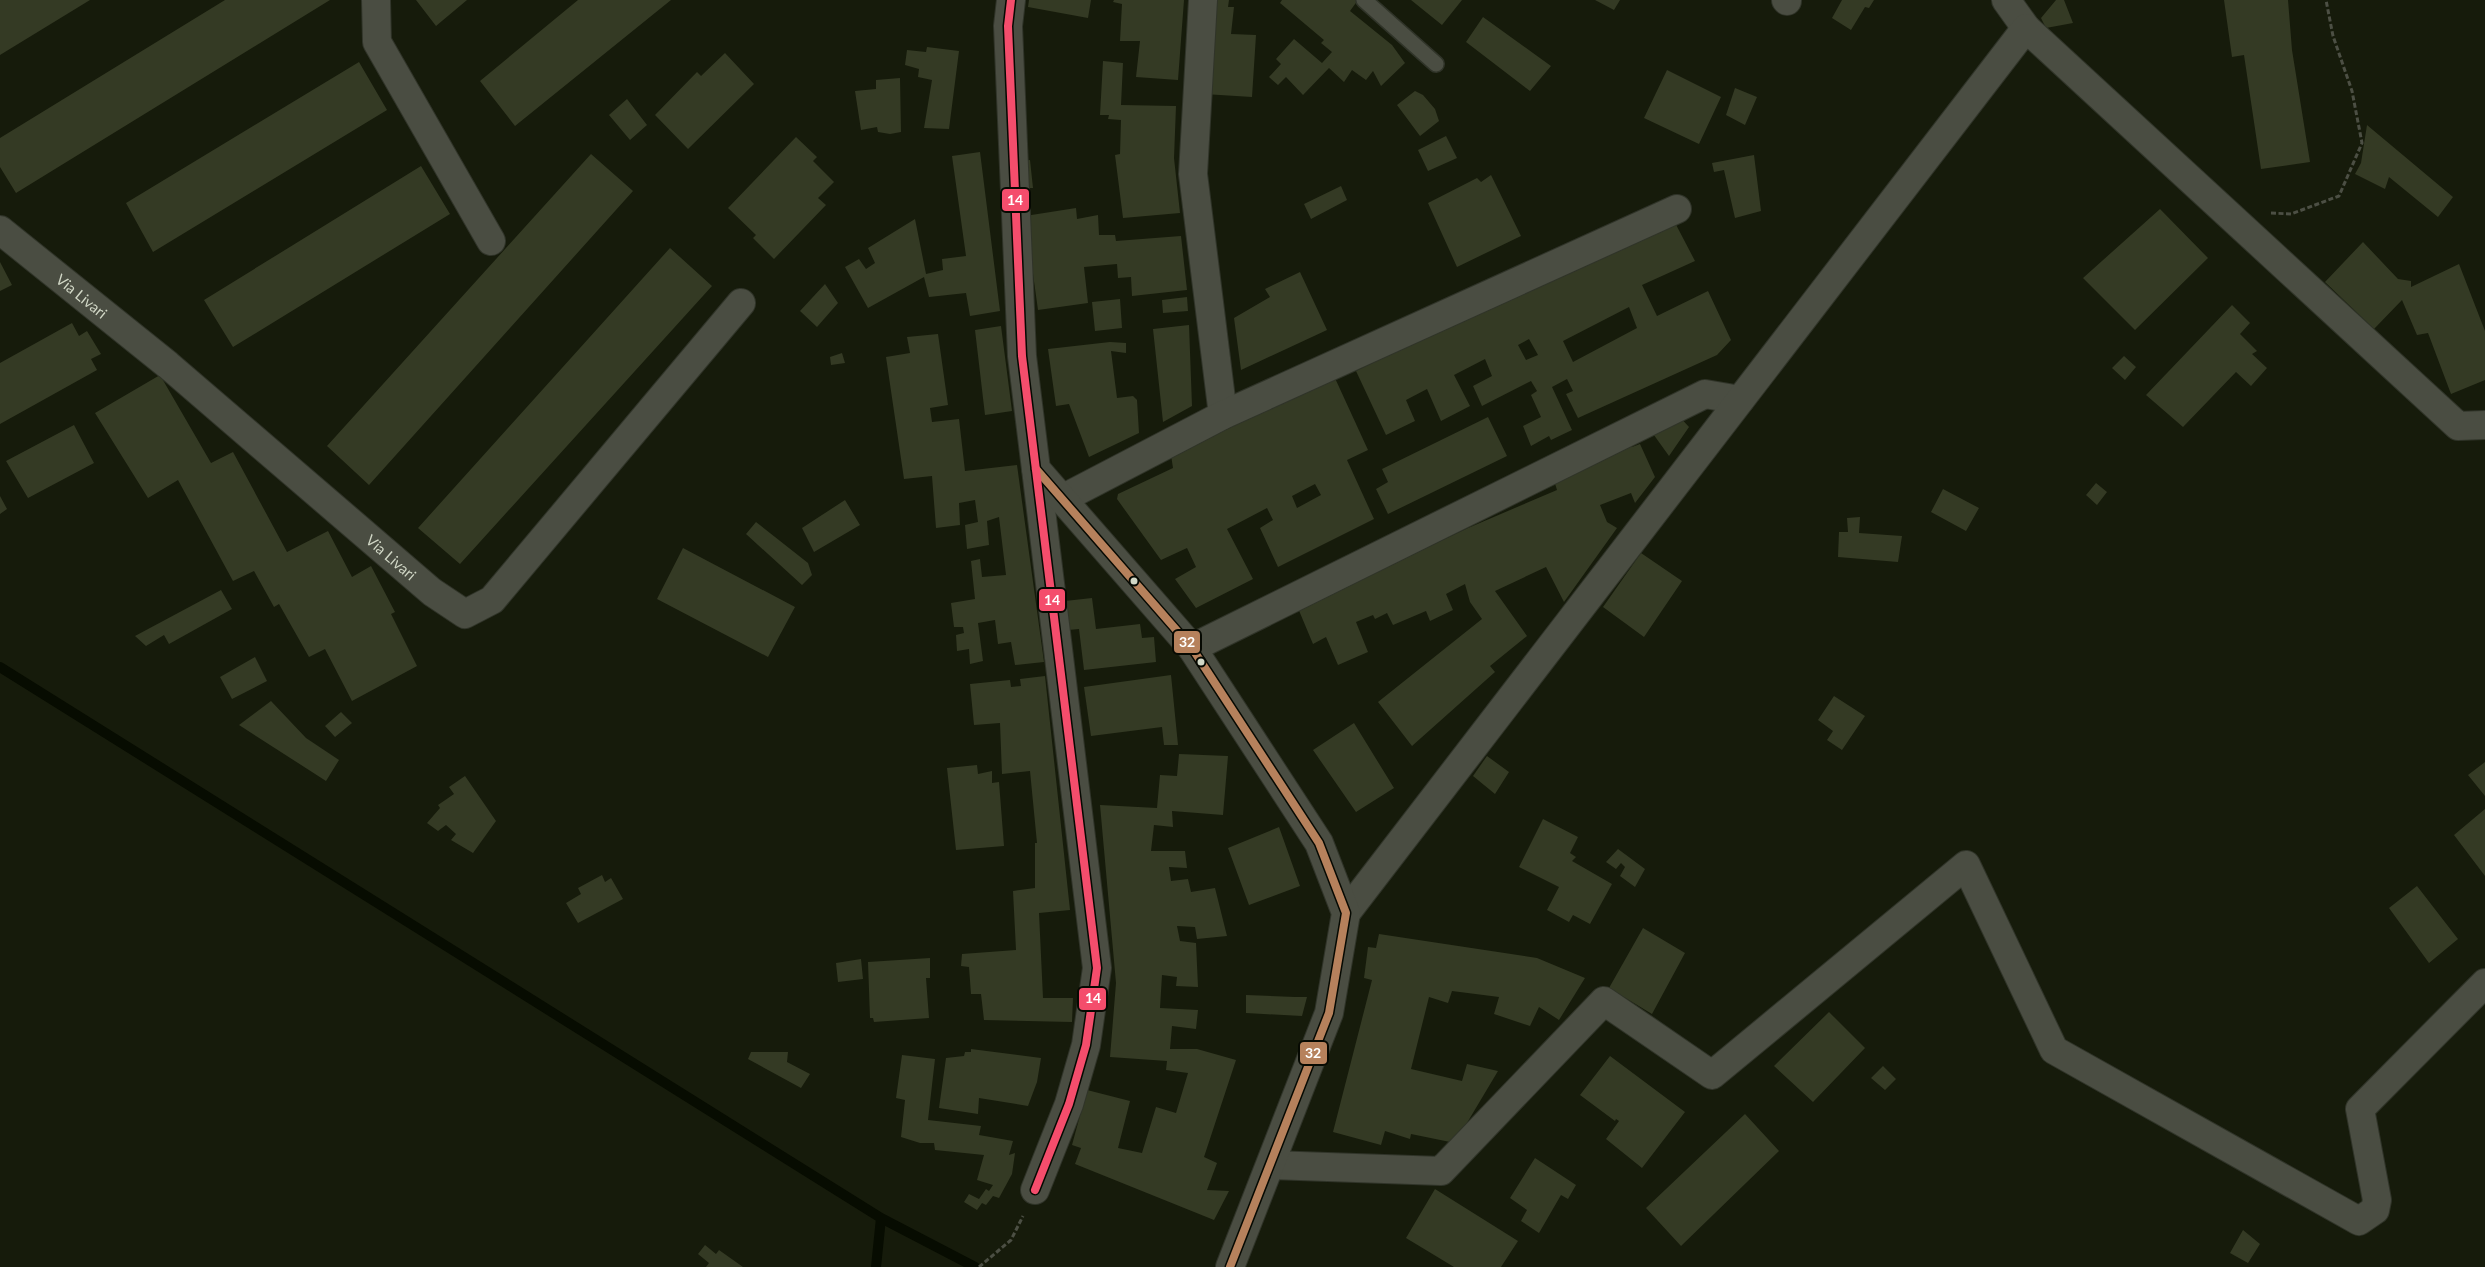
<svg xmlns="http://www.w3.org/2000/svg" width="2485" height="1267" font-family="Lato,sans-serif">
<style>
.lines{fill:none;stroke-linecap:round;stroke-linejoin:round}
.stream{stroke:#070c01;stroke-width:10}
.building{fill:#343a24;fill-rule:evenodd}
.service-casing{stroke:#303429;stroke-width:18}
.minor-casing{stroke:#303429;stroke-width:30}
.tertiary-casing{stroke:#303429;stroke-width:30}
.path{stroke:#4c4f44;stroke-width:3;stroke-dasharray:5 2.5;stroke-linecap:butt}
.service{stroke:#4a4d42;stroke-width:15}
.minor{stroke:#4a4d42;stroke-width:28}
.tertiary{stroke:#4a4d42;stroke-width:28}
.bus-1-casing{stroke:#060902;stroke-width:11}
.bus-2-casing{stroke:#060902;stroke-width:11}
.bus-1{stroke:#b6815c;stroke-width:8}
.bus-2{stroke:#f44d6c;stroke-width:8}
.bus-dot{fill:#d1d7c6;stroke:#060902;stroke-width:2}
.labels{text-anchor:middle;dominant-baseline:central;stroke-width:4;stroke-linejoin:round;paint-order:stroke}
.street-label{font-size:15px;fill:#d1d7c6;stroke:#060902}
.line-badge{stroke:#060902;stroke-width:2}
.badge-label{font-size:14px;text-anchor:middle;font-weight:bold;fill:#fff}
</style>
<rect width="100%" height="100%" fill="#161b0b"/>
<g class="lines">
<path class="stream" d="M0,667L881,1218L975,1267
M876,1267L881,1218"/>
</g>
<path class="building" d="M0,0H90L0,55Z
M225,0H330L16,193L0,167V138Z
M416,0H467L436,26Z
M578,0H671L515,126L480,81Z
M1029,0H1091L1088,18L1028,7Z
M1114,0H1184L1178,80L1136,77L1140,41H1120L1122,4L1113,2Z
M1203,0H1229L1228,7H1234L1231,34L1256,35L1252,97L1204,94Z
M1282,0H1358L1350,11L1392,45L1405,63L1381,86L1373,71L1366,80L1352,70L1344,82L1329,68L1303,95L1286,77L1278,85L1269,77L1281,64L1276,59L1294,39L1322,63L1332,52L1321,43L1324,40L1280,3Z
M1411,0H1462L1442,25Z
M1595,0H1620L1614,10Z
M1842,0H1874L1869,8L1865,7L1851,30L1832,18Z
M2056,0H2064L2073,23L2046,28L2041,18Z
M2224,0H2288L2292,50L2310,162L2261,169L2244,55L2232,57Z
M1483,17L1551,66L1530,91L1466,42Z
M927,47L959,51L949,129L924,128L932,80L918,77L919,69L905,65L907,50L926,52Z
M725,53L754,84L688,149L655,115L697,72L701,76Z
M1103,61L1123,63L1121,105L1176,106L1174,158L1180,213L1123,218L1115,155L1120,154L1121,120L1108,119L1109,115H1100Z
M359,62L387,110L153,252L126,203Z
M1667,70L1721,97L1699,144L1644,118Z
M900,78L901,132L890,134L878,132L877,127L861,130L855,91L876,89V80Z
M1735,88L1757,97L1745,125L1726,115Z
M1415,91L1423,95L1435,109L1439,121L1420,136L1397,105Z
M627,99L647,125L630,140L609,115Z
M2367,125L2453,197L2438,217L2389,177L2385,189L2355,174L2361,163Z
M1446,136L1457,158L1428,171L1418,150Z
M796,137L817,157L813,161L834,182L818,198L826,205L774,259L753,238L756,235L728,208Z
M980,152L1000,311L970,316L966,293L929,297L924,277L868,308L845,267L859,259L866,269L875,263L868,248L915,219L926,274L943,270L942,259L966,256L952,156Z
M591,154L633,191L369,485L327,446Z
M1754,155L1761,211L1735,218L1724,170L1714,172L1712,163Z
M1030,160L1033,188H1018L1015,161Z
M421,166L450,214L233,347L204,300Z
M1491,175L1521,236L1457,267L1428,203L1477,178L1481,182Z
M1341,186L1347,200L1311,219L1304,204Z
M1076,208L1077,219L1098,215L1099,235H1115L1116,241L1181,236L1187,290L1132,296L1131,277L1118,278L1117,264L1084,267L1088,303L1038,310L1025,216Z
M2160,209L2208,258L2135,330L2083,278Z
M1672,217L1695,261L1642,285L1657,316L1708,291L1731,340L1717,355L1578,418L1566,394L1573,391L1567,379L1552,387L1572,430L1551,440L1549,436L1531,446L1523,426L1541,417L1531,395L1537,391L1531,381L1482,406L1473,386L1492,376L1485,359L1454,375L1470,406L1441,421L1427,389L1406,400L1415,421L1386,435L1356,371ZM1629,307L1637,328L1573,362L1563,341ZM1529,339L1538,355L1526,360L1518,345Z
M2363,242L2398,279L2411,281V287L2459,264L2485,331V380L2451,394L2428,333L2417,335L2402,300L2374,329L2325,282Z
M670,248L712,286L460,564L418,528Z
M0,262L12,285L0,291Z
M1300,272L1327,330L1241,370L1234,318L1270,297L1265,289Z
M825,284L838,303L817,327L800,311Z
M1187,297L1188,311L1163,313L1162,300Z
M1120,299L1122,328L1095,331L1092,302Z
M2232,305L2250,323L2240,334L2257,351L2252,354L2267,368L2251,386L2236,372L2183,427L2146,395Z
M72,323L79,336L87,331L101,354L91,359L97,370L0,424V363Z
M1189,325L1192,406L1163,422L1153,329Z
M1001,326L1012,411L985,415L975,330Z
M938,334L948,405L930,408L932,422L959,419L965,471L1017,465L1044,662L1015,665L1011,642L998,644L995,620L978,623L983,661L970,664L969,649L957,651L956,635L964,633L963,627H954L951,603L975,599L971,561L980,559L982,577L1006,575L999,517L987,521L989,545L967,549L965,525L978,522L975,500L959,503L960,525L936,528L932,476L904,479L886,357L910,353L907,337Z
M1110,342L1126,343V353L1111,351L1117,398L1133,396L1137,400L1139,433L1089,457L1069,404L1056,406L1048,349Z
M842,353L845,363L831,365L830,357Z
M2124,356L2136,367L2125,380L2112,368Z
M160,375L211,463L233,452L287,552L328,531L352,577L371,566L395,612L391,614L417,666L352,701L325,649L309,657L279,604L274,607L254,571L233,581L178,480L148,498L95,413Z
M1334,376L1368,450L1347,460L1374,519L1278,567L1260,528L1273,520L1267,508L1227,529L1253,579L1196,608L1175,579L1196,567L1187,548L1161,560L1117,499L1118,494L1173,468L1171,455ZM1315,484L1321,495L1297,508L1292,496Z
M1677,414L1689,427L1669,456L1651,431Z
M1488,417L1507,456L1388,514L1376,489L1388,482L1382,469Z
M74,425L94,463L28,498L6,461Z
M1631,441L1632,447L1640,444L1655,477L1635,503L1631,493L1600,505L1607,522L1617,528L1564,602L1546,567L1495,591L1527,636L1490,666L1495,672L1412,746L1378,702L1482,619L1470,602L1465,584L1446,594L1453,610L1430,621L1426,611L1393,625L1387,613L1375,619L1373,615L1356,622L1368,652L1338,665L1326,637L1313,644L1295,601L1355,582L1468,528L1557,490L1552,474Z
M2096,483L2107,492L2097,505L2086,495Z
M1943,489L1979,508L1966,531L1931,512Z
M0,496L7,509L0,514Z
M845,500L860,525L814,552L802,528Z
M1860,517L1859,533L1902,536L1898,562L1838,557L1839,532H1848L1847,518Z
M756,522L808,563L812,575L802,585L746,534Z
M683,548L795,607L768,657L657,599Z
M1641,553L1682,581L1644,637L1603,607Z
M221,590L232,609L169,644L164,635L146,646L135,636Z
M1092,598L1096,629L1140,624L1142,638L1154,637L1156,662L1084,670L1079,629L1068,630L1065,601Z
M255,657L267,681L232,699L220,677Z
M1171,675L1178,745H1164L1162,727L1091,736L1084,687Z
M1045,676L1070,910L1039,913L1043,998H1073L1072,1022L984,1020L981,994H971L969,967L961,966L962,954L1016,950L1013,891L1035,888V843H1037L1030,771L1002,774L1000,723L974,725L970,684L1010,680L1011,687L1021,686L1020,679Z
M1834,696L1865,716L1842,750L1827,740L1833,731L1818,720Z
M271,701L306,738L339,760L326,781L239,725Z
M341,712L352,723L335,737L325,726Z
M1354,723L1394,788L1356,812L1313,750Z
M1179,754L1228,756L1223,815L1172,811L1173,827L1154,825L1151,851H1185L1187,868L1169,867L1171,881L1188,879L1191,892L1215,888L1227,936L1197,939L1195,927L1177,926L1180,941L1196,943L1198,987L1176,986L1177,977L1162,975L1160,1008L1198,1010L1196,1029L1172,1026L1170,1049H1197L1236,1060L1204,1157L1217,1163L1207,1190L1229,1191L1214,1220L1075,1164L1081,1148L1072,1145L1087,1090L1130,1101L1118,1148L1142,1153L1156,1107L1176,1113L1188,1073L1166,1070L1167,1061L1110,1057L1116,983L1100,805L1157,808L1160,775L1177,776Z
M1487,756L1509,772L1495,794L1473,776Z
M2485,762V796L2468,775Z
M977,765L978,774L992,771V783L999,782L1004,846L956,850L947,768Z
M465,776L496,821L473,853L451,840L456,834L446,825L438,831L427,823L440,808L438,805L454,794L449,787Z
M2485,809V876L2454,835Z
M1543,819L1578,837L1570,853L1576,857L1572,861L1612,884L1590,924L1573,915L1569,922L1547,910L1559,887L1519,867Z
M1279,827L1300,886L1249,905L1228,848Z
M1618,849L1645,869L1635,887L1620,876L1625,867L1621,863L1616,869L1606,862Z
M602,875L605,882L611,878L623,899L578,923L566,903L581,894L578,888Z
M2417,886L2458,939L2429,963L2389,908Z
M1643,928L1685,953L1652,1014L1609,988Z
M1379,934L1537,958L1585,978L1559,1020L1539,1007L1530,1026L1494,1014L1499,997L1452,991L1448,1003L1429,997L1411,1069L1462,1081L1467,1064L1498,1071L1455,1143L1411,1134L1410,1139L1385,1131L1381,1145L1333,1132L1372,980L1364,978L1368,947L1376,948Z
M930,958V978H926L929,1018L874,1022L873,1018H870L868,962Z
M861,959L863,979L838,982L836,963Z
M1246,995L1295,997H1307L1302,1016L1246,1013Z
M1829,1012L1865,1048L1813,1102L1774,1066Z
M971,1049L1041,1058L1037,1082L1028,1106L979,1098L978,1114L939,1108L946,1058L964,1056L965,1052H971Z
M751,1052H788L787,1062L810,1074L801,1088L748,1059Z
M902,1055L935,1059L928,1120L981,1126L979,1135L1013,1141L1009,1155L1015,1153L1012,1174L999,1198L993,1196L986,1205L982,1203L977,1210L964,1202L969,1194L979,1199L986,1189L989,1191L993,1185L977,1180L984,1155L935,1150L934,1143H920L901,1137L905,1100L896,1098Z
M1610,1056L1685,1112L1642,1168L1606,1139L1619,1121L1616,1119L1615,1121L1580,1095Z
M1883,1066L1896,1079L1885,1090L1871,1078Z
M1745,1114L1779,1151L1681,1246L1646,1208Z
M1535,1158L1576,1185L1568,1199L1561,1195L1539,1233L1521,1221L1527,1210L1510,1198Z
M1435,1189L1518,1241L1501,1267H1454L1406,1238Z
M2243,1230L2260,1244L2248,1263L2230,1253Z
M705,1245L716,1254L719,1250L743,1267H706L709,1263L698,1254Z"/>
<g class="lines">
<g class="service-casing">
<path id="service" d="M1364,0L1436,64"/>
</g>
<g class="minor-casing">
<g id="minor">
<path d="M376,0L377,42L491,241"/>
<path d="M1203,0L1193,174L1223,415"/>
<path d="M1786,0L1787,1"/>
<path d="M2006,0L2026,28"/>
<path id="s1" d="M0,230L168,365L432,592L465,614L492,600L741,303"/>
<path d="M1062,499L1223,415L1677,209"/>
<path d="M1192,648L1705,394L1740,400"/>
<path d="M1346,913L2026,28L2458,426L2485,425"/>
<path d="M1271,1165L1441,1171L1604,1001L1712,1075L1966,865L2054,1050L2359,1221L2375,1210L2377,1200L2360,1109L2485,983"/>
<path d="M1035,1190L1069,1104L1086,1045L1097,968L1036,469"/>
</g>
</g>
<g class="tertiary-casing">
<path id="tertiary" d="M1011,0L1008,26L1022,356L1036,469L1192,648L1319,843L1346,913L1329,1013L1230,1267"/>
</g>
<path class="path" d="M2271,213L2291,214L2339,196L2362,143L2352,91L2333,36L2326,0
M979,1267L1011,1240L1023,1216"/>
<use href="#service" class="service"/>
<use href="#minor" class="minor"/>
<use href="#tertiary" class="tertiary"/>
<g class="bus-1-casing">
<path id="bus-1" d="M1036,469L1192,648L1319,843L1346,913L1329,1013L1230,1267"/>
</g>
<g class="bus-2-casing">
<path id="bus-2" d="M1011,0L1008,26L1022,356L1097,968L1086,1045L1069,1104L1035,1190"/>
</g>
<use href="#bus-1" class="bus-1"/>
<use href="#bus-2" class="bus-2"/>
</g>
<g class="bus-dot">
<circle cx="1134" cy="581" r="4.5"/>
<circle cx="1201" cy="662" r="4.5"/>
</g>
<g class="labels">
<g class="street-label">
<text stroke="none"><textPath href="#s1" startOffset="105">Via Livari</textPath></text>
<text stroke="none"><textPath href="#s1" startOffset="510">Via Livari</textPath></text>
</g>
</g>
<g class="line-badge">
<rect x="1001" y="188" width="29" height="24" rx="5" fill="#f44d6c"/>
<rect x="1038" y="588" width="28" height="24" rx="5" fill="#f44d6c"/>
<rect x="1173" y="630" width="28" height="24" rx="5" fill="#b6815c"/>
<rect x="1078" y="987" width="29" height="24" rx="5" fill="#f44d6c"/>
<rect x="1299" y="1041" width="29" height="24" rx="5" fill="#b6815c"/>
</g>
<g class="badge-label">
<text x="1015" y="205">14</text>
<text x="1052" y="605">14</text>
<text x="1187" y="647">32</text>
<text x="1093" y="1003">14</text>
<text x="1313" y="1058">32</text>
</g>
</svg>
